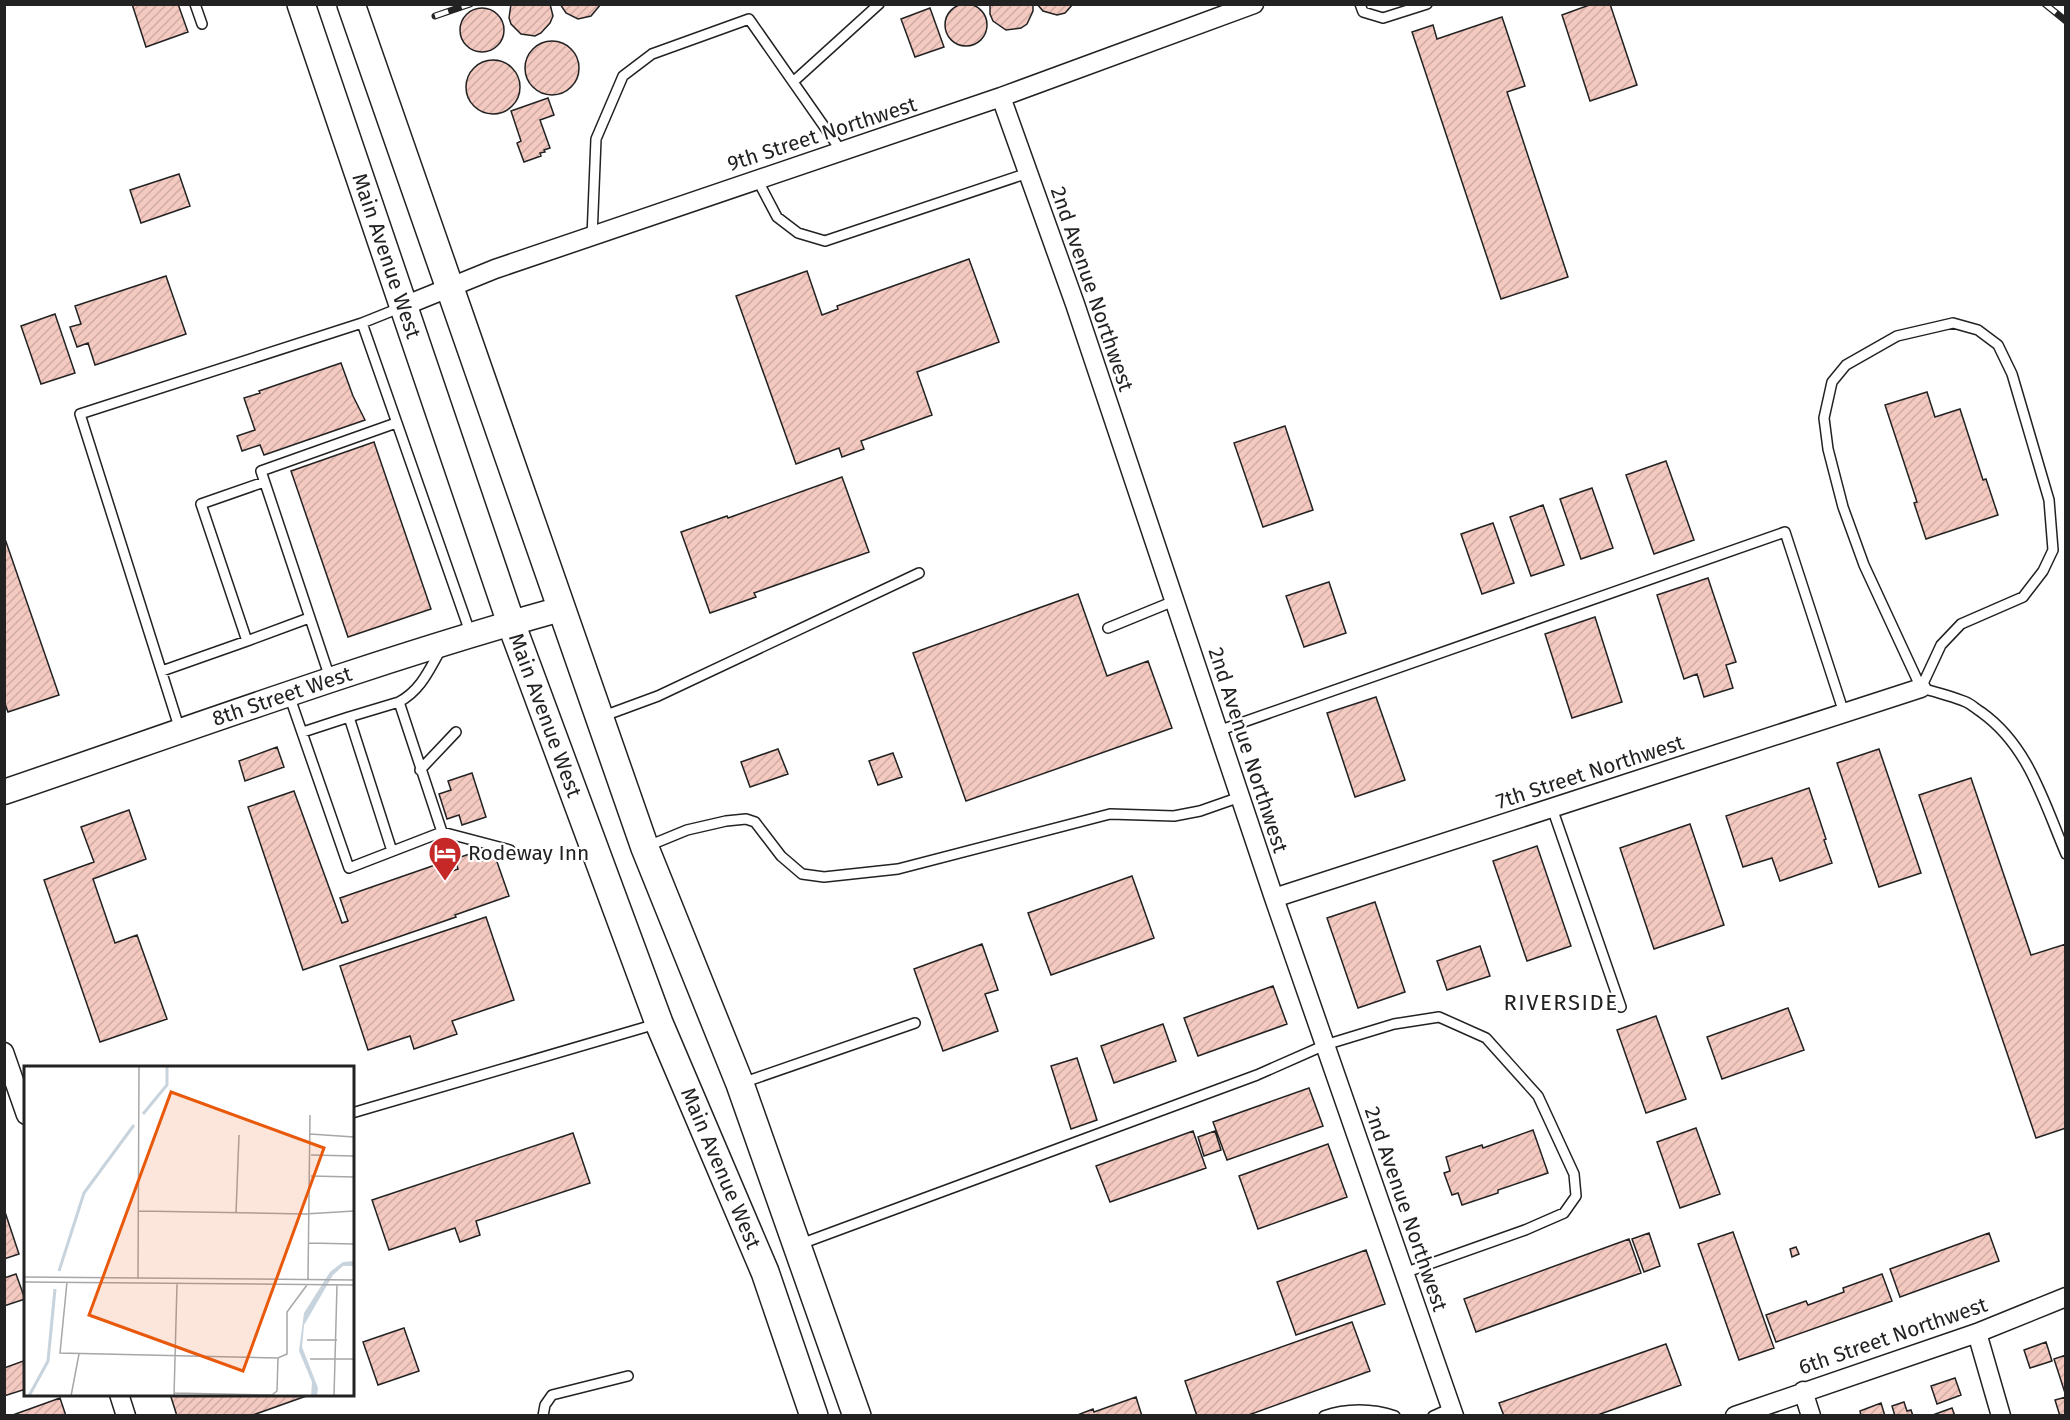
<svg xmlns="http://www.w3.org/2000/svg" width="2070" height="1420" font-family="'Fira Sans',sans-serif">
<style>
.building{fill:url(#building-hatch);stroke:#222;stroke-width:1.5}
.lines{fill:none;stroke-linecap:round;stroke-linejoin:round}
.lane-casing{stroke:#222;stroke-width:12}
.street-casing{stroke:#222;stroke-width:21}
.secondary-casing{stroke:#222;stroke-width:27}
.primary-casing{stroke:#222;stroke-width:30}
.lane{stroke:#fff;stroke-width:9}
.street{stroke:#fff;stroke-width:18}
.secondary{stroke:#fff;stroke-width:24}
.primary{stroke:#fff;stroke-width:27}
.rail-casing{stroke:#222;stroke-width:7}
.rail{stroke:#fff;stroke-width:4.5;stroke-dasharray:14;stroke-linecap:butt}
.labels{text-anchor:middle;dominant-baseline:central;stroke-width:4.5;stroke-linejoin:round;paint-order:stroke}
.street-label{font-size:21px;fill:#222;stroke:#fff}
.poi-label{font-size:21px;fill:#222;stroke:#fff;text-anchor:start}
.neighbourhood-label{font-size:22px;letter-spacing:1.5px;fill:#222;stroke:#fff}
.inset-river{fill:none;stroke:#c7d3dd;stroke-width:3}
.inset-road{fill:none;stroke:#a7a7a7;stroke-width:1.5}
.view{fill:#e8590c;fill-opacity:0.15;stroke:#e8590c;stroke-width:3}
.inset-edge{fill:none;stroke:#222;stroke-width:3}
</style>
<defs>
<pattern id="building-hatch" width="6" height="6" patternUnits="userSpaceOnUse" patternTransform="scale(1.5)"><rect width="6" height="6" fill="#f3c9c0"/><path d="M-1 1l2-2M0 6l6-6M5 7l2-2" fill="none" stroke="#d0aca5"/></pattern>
</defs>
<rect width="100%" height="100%" fill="#fff"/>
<path class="building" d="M945 25a21 21 0 1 1 42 0a21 21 0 1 1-42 0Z
M132,4H178L188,32L146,47Z
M550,4L553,16L550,23L541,33L535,36L521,34L511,24L509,18L511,4Z
M560,4H601L591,16L578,19L566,13Z
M990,4H1033V11L1027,24L1021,28L1006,30L993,21L990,14Z
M1037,4H1073L1065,13L1057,15L1043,11Z
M1592,4H1610L1637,85L1590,101L1562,15Z
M930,8L944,47L915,57L901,19Z
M460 30a22 22 0 1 1 44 0a22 22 0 1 1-44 0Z
M1502,17L1525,86L1507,92L1568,277L1501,299L1412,32L1433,25L1437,39Z
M525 68a27 27 0 1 1 54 0a27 27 0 1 1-54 0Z
M466 87a27 27 0 1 1 54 0a27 27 0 1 1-54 0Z
M548,98L554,115L540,120L550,148L544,150L545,152L540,153L541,156L524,162L517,143L521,141L511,111Z
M179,174L190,206L141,223L130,190Z
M969,259L999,342L917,372L932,415L861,441L864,449L842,457L839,448L796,464L736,296L807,271L822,315L838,309L837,306Z
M166,276L186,334L95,365L88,343L77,347L70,327L81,324L75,306Z
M55,314L75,373L41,384L21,326Z
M341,363L353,396L365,420L264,455L260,445L242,451L237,436L255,430L244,398L260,393L259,391Z
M1927,392L1935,417L1960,409L1983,480L1986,479L1998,515L1926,539L1914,503L1917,502L1885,405Z
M1285,426L1313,510L1263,527L1234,443Z
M374,442L431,609L348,637L291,471Z
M1666,461L1694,540L1654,554L1626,475Z
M842,477L869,552L754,593L756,597L710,613L681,532L727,516L728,518Z
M1592,488L1613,548L1581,559L1560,499Z
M1543,505L1564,565L1531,576L1510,517Z
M1493,523L1514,583L1482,594L1461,534Z
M4,536L59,695L8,712L4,701Z
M1708,578L1736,662L1726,665L1733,688L1704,697L1697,674L1684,679L1657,595Z
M1329,582L1346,633L1304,647L1286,596Z
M1078,594L1107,676L1148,661L1172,728L966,801L913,653Z
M1595,617L1622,702L1572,718L1545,634Z
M1376,697L1405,780L1355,797L1327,713Z
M277,747L284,767L245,781L239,761Z
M778,749L788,774L750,787L741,762Z
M1879,749L1921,873L1879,887L1837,763Z
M893,753L902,777L878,785L869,761Z
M472,773L486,817L462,825L459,815L447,819L439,794L451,790L448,781Z
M1971,778L2031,955L2066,944V1128L2036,1138L1919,795Z
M1809,788L1826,839L1824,840L1832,863L1780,881L1772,858L1743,867L1726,816Z
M294,791L342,923L348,921L340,898L438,864L441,875L458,869L455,859L478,851L481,861L495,856L509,896L455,915L456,917L303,970L248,807Z
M129,810L146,859L93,879L115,943L137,935L167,1019L100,1042L44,880L94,862L81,827Z
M1690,824L1724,925L1654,949L1620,848Z
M1537,846L1571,946L1527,961L1493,861Z
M1132,876L1154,938L1051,975L1028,913Z
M1375,902L1405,992L1358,1008L1327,918Z
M486,917L514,1000L452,1021L457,1034L414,1049L410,1036L368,1050L340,966Z
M982,944L998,990L985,994L998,1031L943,1051L914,969Z
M1480,946L1490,976L1447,990L1437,961Z
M1273,986L1287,1024L1198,1056L1184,1018Z
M1788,1008L1804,1050L1722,1079L1707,1037Z
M1656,1016L1686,1099L1646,1113L1617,1030Z
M1163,1024L1176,1061L1114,1083L1101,1046Z
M1077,1058L1097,1120L1071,1129L1051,1066Z
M1309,1088L1323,1126L1227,1160L1213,1122Z
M1696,1128L1720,1194L1680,1208L1657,1142Z
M1533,1130L1548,1173L1498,1190V1193L1462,1205L1458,1193L1452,1195L1444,1173L1450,1171L1446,1157L1482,1145L1483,1148Z
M1193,1131L1206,1168L1110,1202L1096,1166Z
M1215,1131L1221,1150L1204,1156L1198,1137Z
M573,1133L590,1183L476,1221L480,1235L460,1242L455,1228L389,1250L372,1200Z
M1328,1144L1347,1197L1258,1229L1239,1176Z
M4,1209L19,1254L4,1259Z
M1733,1232L1774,1348L1739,1360L1698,1244Z
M1649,1233L1660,1266L1644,1272L1632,1239Z
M1989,1233L1999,1261L1900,1297L1890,1269Z
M1629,1239L1641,1273L1476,1332L1464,1299Z
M1796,1247L1799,1254L1792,1257L1790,1249Z
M1366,1250L1385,1304L1296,1335L1277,1282Z
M16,1274L25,1299L4,1306V1278Z
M1882,1274L1892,1301L1776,1342L1766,1315L1806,1301L1808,1305L1844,1292L1843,1288Z
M1352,1322L1370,1371L1246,1416H1197L1185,1381Z
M404,1328L419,1371L378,1385L363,1342Z
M2046,1342L2052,1361L2030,1368L2024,1350Z
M1666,1344L1681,1385L1595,1416H1504L1499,1403Z
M2066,1355V1393H2065L2054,1359Z
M26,1360V1389L4,1396V1368Z
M1955,1378L1961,1395L1937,1404L1931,1386Z
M170,1394H312L250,1416H177Z
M1136,1397L1142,1416H1075L1093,1409L1094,1412Z
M2066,1397V1416H2060L2055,1400Z
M60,1398L66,1416H10Z
M1904,1402L1907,1411L1911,1410L1913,1416H1895L1892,1406Z
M1881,1403L1885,1416H1861L1860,1411Z
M1952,1408L1955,1416H1930Z"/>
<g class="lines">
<g class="lane-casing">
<path id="lane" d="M195,4L202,24
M1360,4L1363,12L1383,18L1427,4
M793,82L879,4
M757,179L777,217L798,233L825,241L1028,173
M592,237L596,139L623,76L652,54L749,19L842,152
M362,323L471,635
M1108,628L1174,601
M247,641L309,618
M162,671L247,641L201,504L264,482
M330,678L261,471L396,423
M1921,688L1941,645L1961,624L2023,597L2043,571L2053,550L2049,500L2012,374L1998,345L1978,330L1953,323L1897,336L1846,365L1832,382L1824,418L1828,449L1843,507L1864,565L1921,688C1936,692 1951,696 1966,702C1971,704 1976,709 1981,712C2029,746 2044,803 2066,854
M289,695L349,868L442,832L399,702C421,690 429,670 441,649
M601,717L658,696L919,573
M180,730L80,414L362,323L402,307
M1218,731L1785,532L1844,713
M303,732L349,717
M420,770L456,732
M1552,808L1621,1007
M442,832L510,850
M648,846L687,830L726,821L746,819L755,822L781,856L802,874L824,877L898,869L1110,814L1174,816L1200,811L1240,797
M392,851L349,717L399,702
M742,1083L915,1023
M352,1113L656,1024
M798,1245L1257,1075L1325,1045L1394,1024L1439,1017L1486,1038L1538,1096L1574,1174L1576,1196L1564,1213L1525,1230L1404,1273
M543,1416L545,1405L552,1395L628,1376
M1324,1416C1346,1408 1372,1408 1395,1416
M1433,1416L1451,1408"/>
</g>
<g class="street-casing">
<path id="street" d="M1001,97L1075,304L1274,898L1454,1416
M404,306L495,269L1001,97L1254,4
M1274,898L1921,688
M4,1052L26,1115
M1977,1333L2001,1416
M1803,1391L1811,1416
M119,1394L126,1416
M1735,1416L1977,1333L2066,1297"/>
</g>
<g class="secondary-casing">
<g id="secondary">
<path id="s1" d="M4,792C189,729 373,661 561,609"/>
</g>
</g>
<g class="primary-casing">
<g id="primary">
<path id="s2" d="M301,4L511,623L659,1023L765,1272L814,1416"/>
<path d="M351,4L645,848L740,1084L857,1416"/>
</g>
</g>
<use href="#lane" class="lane"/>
<use href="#street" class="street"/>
<use href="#secondary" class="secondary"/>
<use href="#primary" class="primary"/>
<g class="rail-casing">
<path id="rail" d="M2045,4L2066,21
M435,16L470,4"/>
</g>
<use href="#rail" class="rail"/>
</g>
<defs>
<g id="hotel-pin" transform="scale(1.725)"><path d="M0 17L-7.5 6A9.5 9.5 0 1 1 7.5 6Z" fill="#c62828" stroke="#fff"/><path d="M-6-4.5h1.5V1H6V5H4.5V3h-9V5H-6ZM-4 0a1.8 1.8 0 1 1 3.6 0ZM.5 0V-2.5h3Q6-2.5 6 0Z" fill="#fff"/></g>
</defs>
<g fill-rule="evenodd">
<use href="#hotel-pin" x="445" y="853"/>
</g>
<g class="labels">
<g class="street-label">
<text transform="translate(822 134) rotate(-18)">9th Street Northwest</text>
<text stroke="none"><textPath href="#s2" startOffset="266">Main Avenue West</textPath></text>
<text transform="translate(1092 289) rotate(71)">2nd Avenue Northwest</text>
<text stroke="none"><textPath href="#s1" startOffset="294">8th Street West</textPath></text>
<text stroke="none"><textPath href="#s2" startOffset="752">Main Avenue West</textPath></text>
<text transform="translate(1248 750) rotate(72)">2nd Avenue Northwest</text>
<text transform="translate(1590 772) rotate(-18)">7th Street Northwest</text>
<text stroke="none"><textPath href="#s2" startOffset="1238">Main Avenue West</textPath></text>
<text transform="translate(1406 1209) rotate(71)">2nd Avenue Northwest</text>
<text transform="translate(1893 1336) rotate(-19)">6th Street Northwest</text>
</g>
<g class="poi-label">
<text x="468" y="853">Rodeway Inn</text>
</g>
<g class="neighbourhood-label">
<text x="1561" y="1002">RIVERSIDE</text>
</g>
</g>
<g transform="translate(24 1066)">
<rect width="330" height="330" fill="#fff"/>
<path d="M330,195V200H319L309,209L280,259L278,281L294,322L293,330H287L288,316L275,285L280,247L306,206L319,196Z" fill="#c7d3dd"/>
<path class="inset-river" d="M119,48L143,19V0M35,205L60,127L110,59M5,330L24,295L31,223"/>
<path class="inset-road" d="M286,68L330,71M287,89L330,90M287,110L330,111M115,145L281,148L330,145M212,147L215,69M285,177L330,178M0,211L330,214M114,213L115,0M284,213L286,49M0,216L330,219M43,216L36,287L254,292L263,288V246L283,219M283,274H313M286,293H330M150,327L248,329L253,325L254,292M47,330L55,288M150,330L153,218M310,330L313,219"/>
<path class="view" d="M147,26L300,82L219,305L65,249Z"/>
<rect width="330" height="330" class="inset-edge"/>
</g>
<rect width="2070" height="1420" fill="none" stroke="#222222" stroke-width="12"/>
</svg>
